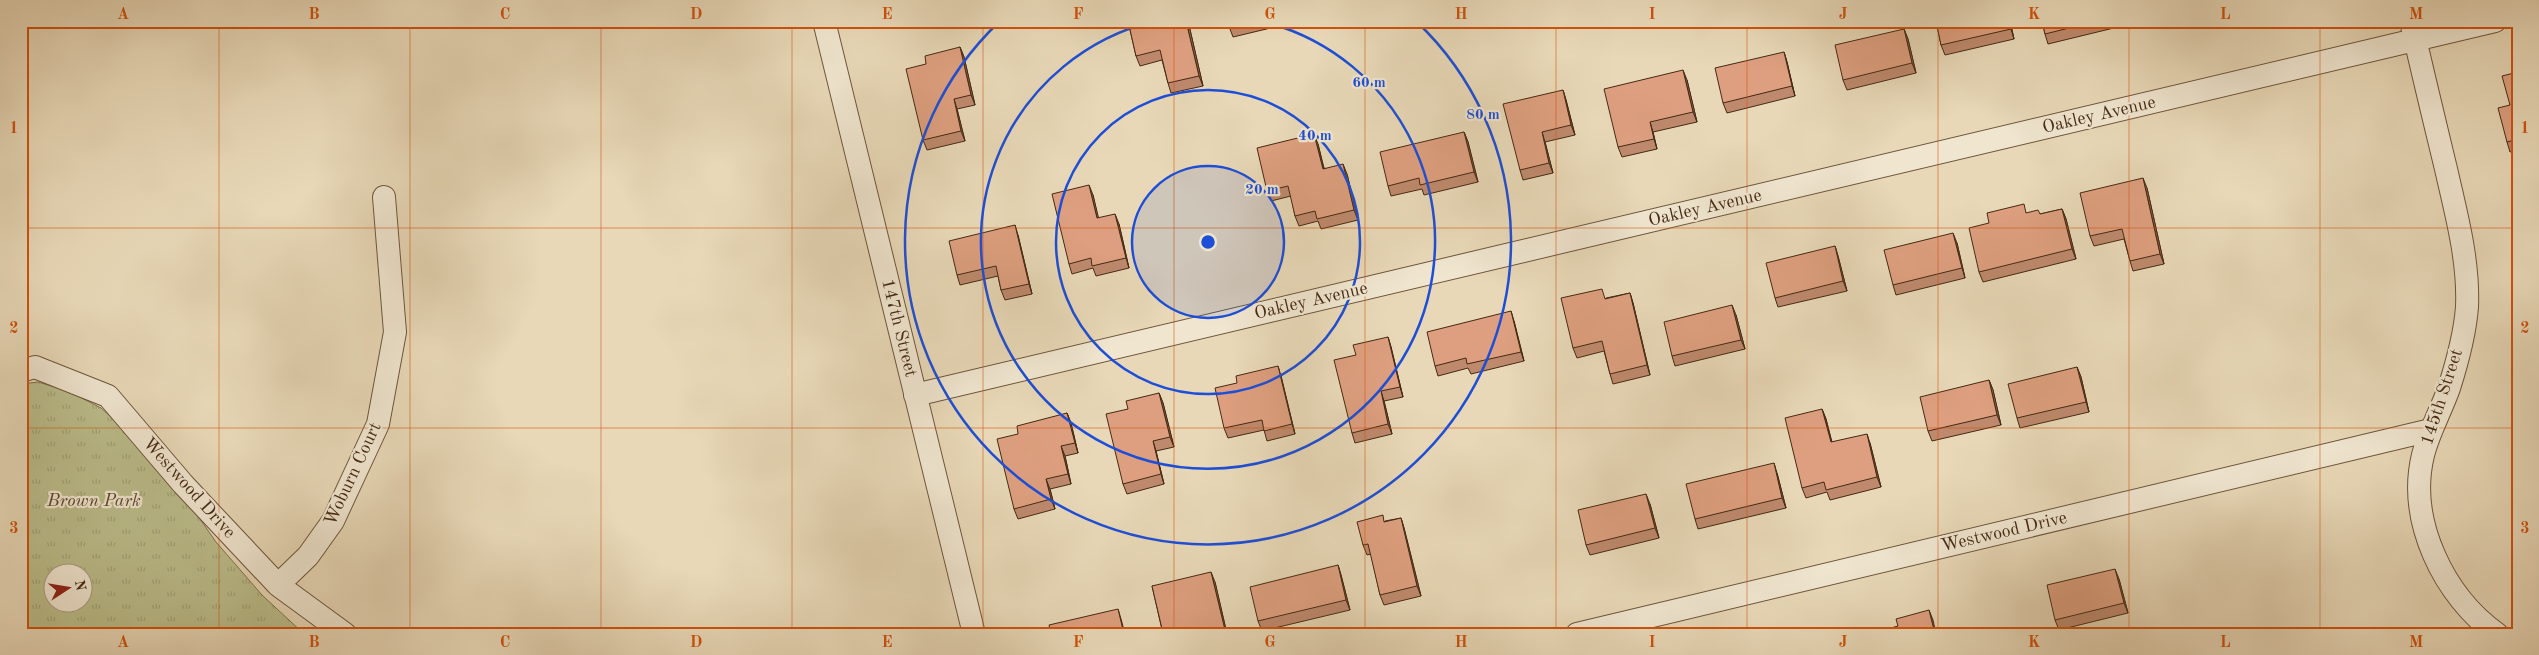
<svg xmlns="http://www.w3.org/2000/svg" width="2539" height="655" font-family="'Old Standard TT',serif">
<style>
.grass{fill:url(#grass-tufts);stroke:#80734f;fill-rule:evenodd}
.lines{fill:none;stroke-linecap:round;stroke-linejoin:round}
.minor-casing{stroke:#6e553c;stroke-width:24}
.minor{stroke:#f0e6d0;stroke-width:22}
.wall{fill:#be896d;stroke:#452913}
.shaded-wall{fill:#9b6f59;stroke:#452913}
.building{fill:#dd9f7f;stroke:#452913}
.grid{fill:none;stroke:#d0520d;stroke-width:1;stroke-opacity:0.55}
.ring{fill:none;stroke:#1d4ed8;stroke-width:2.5}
.labels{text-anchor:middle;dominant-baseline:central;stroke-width:4.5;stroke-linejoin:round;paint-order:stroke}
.street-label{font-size:18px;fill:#452913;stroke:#f0e6d0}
.park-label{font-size:18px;font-style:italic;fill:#5d472b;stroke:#f0e6d0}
.centre{fill:#1d4ed8;stroke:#f0e6d0;stroke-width:2.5}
.ring-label{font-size:15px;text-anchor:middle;font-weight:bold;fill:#1d4ed8;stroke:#f0e6d0;stroke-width:4.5;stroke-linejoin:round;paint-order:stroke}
.neatline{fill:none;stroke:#d0520d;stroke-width:2}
.grid-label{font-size:16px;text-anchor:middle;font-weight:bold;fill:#d0520d}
</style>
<defs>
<pattern id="grass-tufts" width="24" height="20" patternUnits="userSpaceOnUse" patternTransform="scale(1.25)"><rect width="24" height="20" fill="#bbbd8b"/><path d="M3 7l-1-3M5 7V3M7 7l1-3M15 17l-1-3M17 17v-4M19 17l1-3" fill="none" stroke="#a2a277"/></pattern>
</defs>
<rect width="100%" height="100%" fill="#e8d8b7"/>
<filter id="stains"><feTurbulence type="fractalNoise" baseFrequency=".004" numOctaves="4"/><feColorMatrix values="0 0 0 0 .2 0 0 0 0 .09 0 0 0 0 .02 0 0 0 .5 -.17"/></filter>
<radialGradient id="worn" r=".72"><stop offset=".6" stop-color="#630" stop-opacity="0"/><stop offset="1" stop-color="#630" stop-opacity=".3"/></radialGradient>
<path class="grass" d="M38,382L68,391L101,408L133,437L170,476L216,542L262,595L304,634H21V384ZM52,572H82V602H52Z"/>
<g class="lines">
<g class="minor-casing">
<path id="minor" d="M824,21L974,634
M2411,21C2422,70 2434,119 2446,169C2456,213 2469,260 2467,307C2465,333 2457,363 2449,388C2441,411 2429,431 2423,455C2407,521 2444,596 2497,634
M21,371L35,367L108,396L183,484L278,585L345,634
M915,395L2495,21
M278,585L308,556L333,521L378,424L395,332L384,197
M1577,634L2431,430"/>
</g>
<use href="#minor" class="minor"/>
</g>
<path class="wall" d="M1128,21H1188L1203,86L1171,93L1168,83L1162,60L1140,66L1136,56Z
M1227,21H1300L1233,37Z
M1936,21H2010L2014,39L1945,55L1941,45Z
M2042,21H2116L2118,27L2048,44L2045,34Z
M1904,29L1908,39L1916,73L1847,90L1843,80Z
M960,47L964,57L975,105L957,109L965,141L927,150L923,140L926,64Z
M1784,52L1787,62L1795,96L1727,113L1723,103Z
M2518,72V150L2510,152L2507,142L2510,105Z
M1687,80L1697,122L1653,132L1657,149L1622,157L1618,147Z
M1563,90L1566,100L1575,135L1545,142L1553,173L1523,180L1520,170Z
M1464,132L1468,142L1478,182L1424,195L1422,189L1391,196L1388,186Z
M1318,144L1324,168L1347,174L1358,220L1321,229L1318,221L1299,226L1295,216L1291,196L1271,201L1267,191Z
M2147,188L2164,264L2133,271L2130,261L2124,239L2094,246L2090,236Z
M1093,195L1098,218L1119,224L1129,268L1096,276L1093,268L1072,274L1069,264Z
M2062,209L2066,219L2076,259L1983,282L1979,272L2027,213L2040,214Z
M1018,235L1032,294L1005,300L1001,290L998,276L960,285L957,275Z
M1957,243L1965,278L1896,295L1893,285Z
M1835,246L1838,256L1847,291L1778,307L1775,298Z
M1630,293L1633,303L1650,375L1613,384L1610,374L1604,351L1577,358L1573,348L1606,298Z
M1736,315L1745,349L1675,366L1672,356Z
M1514,321L1524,361L1471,374L1468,368L1438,376L1435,366Z
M1388,337L1391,347L1403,397L1384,401L1392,434L1355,443L1352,433L1356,355Z
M2077,367L2081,377L2089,412L2020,428L2017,418Z
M1281,376L1295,434L1267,441L1264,430L1228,438L1224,428Z
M1989,380L1993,390L2001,425L1932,441L1928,431Z
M1159,393L1163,403L1174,447L1156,451L1164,484L1127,494L1123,484L1128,409Z
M1822,409L1826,419L1832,442L1870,443L1881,487L1830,500L1827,492L1806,498L1802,488Z
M1067,413L1071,423L1078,453L1065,456L1071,484L1050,489L1055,509L1018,519L1014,509L1018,434Z
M1777,473L1786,508L1698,529L1695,519Z
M1650,504L1659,538L1590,555L1586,545Z
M1401,518L1404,528L1421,596L1384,605L1380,595L1371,554L1367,555L1363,545L1385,521Z
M1338,565L1341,575L1350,610L1262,631L1258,621Z
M2119,579L2128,613L2059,630L2055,620Z
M1215,582L1227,634H1163L1152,586Z"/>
<path class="shaded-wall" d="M1186,21H1188L1203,86L1199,76Z
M2009,21H2010L2014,39L2011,29Z
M1904,29L1908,39L1916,73L1912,63Z
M960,47L964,57L975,105L971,95Z
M1784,52L1787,62L1795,96L1792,86Z
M1683,70L1687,80L1697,122L1693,112Z
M1563,90L1566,100L1575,135L1571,125Z
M954,99L957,109L965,141L961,131Z
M1650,122L1653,132L1657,149L1654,139Z
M1464,132L1468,142L1478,182L1474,172Z
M1542,132L1545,142L1553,173L1549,163Z
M1314,134L1318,144L1326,179L1323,169Z
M1343,164L1347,174L1358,220L1354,210Z
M2143,178L2147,188L2164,264L2160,254Z
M1089,185L1093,195L1101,228L1097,218Z
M2062,209L2066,219L2076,259L2072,249Z
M1115,214L1119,224L1129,268L1126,258Z
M1015,225L1018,235L1032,294L1029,284Z
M1953,233L1957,243L1965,278L1962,268Z
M1835,246L1838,256L1847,291L1843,281Z
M1630,293L1633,303L1650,375L1647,365Z
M1732,305L1736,315L1745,349L1741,340Z
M1511,311L1514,321L1524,361L1521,352Z
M1388,337L1391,347L1403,397L1400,387Z
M1278,366L1281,376L1295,434L1292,424Z
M2077,367L2081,377L2089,412L2086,402Z
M1989,380L1993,390L2001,425L1997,415Z
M1381,391L1384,401L1392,434L1388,424Z
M1159,393L1163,403L1174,447L1170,437Z
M1822,409L1826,419L1834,452L1831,442Z
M1067,413L1071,423L1078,453L1075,443Z
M1867,434L1870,443L1881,487L1877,477Z
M1153,441L1156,451L1164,484L1161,474Z
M1061,446L1065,456L1071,484L1068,474Z
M1774,463L1777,473L1786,508L1782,498Z
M1046,479L1050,489L1055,509L1051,499Z
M1646,494L1650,504L1659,538L1655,528Z
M1401,518L1404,528L1421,596L1417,586Z
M1338,565L1341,575L1350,610L1346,600Z
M2115,569L2119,579L2128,613L2124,603Z
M1211,572L1215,582L1227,634H1226L1225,630Z
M1118,609L1121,619L1125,634H1124Z
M1929,610L1933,620L1936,634H1935Z"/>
<path class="building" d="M1128,21H1186L1199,76L1168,83L1160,50L1136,56Z
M1227,21H1255L1229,27Z
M1936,21H2009L2011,29L1941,45Z
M2042,21H2097L2045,34Z
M1904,29L1912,63L1843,80L1835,45Z
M960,47L971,95L954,99L961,131L923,140L906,69L926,64L925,56Z
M1784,52L1792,86L1723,103L1715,68Z
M1683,70L1693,112L1650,122L1654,139L1618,147L1604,89Z
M2518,72V139L2507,142L2498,108L2510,105L2502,76Z
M1563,90L1571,125L1542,132L1549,163L1520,170L1503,104Z
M1464,132L1474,172L1420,185L1419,178L1388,186L1380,152Z
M1314,134L1323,169L1343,164L1354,210L1317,219L1315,211L1295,216L1288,186L1267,191L1257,148Z
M2143,178L2160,254L2130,261L2122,229L2090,236L2080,193Z
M1089,185L1097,218L1115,214L1126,258L1092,266L1091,258L1069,264L1052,194Z
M2024,204L2026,213L2038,210L2040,214L2062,209L2072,249L1979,272L1969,228L1989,223L1987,213Z
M1015,225L1029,284L1001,290L996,266L957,275L949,241Z
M1953,233L1962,268L1893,285L1884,250Z
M1835,246L1843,281L1775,298L1766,263Z
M1602,289L1605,299L1630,293L1647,365L1610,374L1602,341L1573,348L1561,298Z
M1732,305L1741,340L1672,356L1664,322Z
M1511,311L1521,352L1467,364L1466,358L1435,366L1427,332Z
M1388,337L1400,387L1381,391L1388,424L1352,433L1334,360L1356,355L1353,345Z
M1278,366L1292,424L1264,431L1262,420L1224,428L1215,388L1237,383L1236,376Z
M2077,367L2086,402L2017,418L2008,384Z
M1989,380L1997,415L1928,431L1920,397Z
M1159,393L1170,437L1153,441L1161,474L1123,484L1106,414L1128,409L1126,401Z
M1822,409L1831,442L1867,434L1877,477L1826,490L1824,482L1802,488L1785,418Z
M1067,413L1075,443L1061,446L1068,474L1046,479L1051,499L1014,509L997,439L1018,434L1017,426Z
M1774,463L1782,498L1695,519L1686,484Z
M1646,494L1655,528L1586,545L1578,510Z
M1383,515L1384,522L1401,518L1417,586L1380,595L1368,544L1363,545L1357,522Z
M1338,565L1346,600L1258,621L1250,587Z
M2115,569L2124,603L2055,620L2047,585Z
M1211,572L1225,630L1211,634H1185L1184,628L1163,633L1152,586Z
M1118,609L1124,634H1051L1049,625Z
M1929,610L1935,634H1877V632L1898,626L1896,619Z"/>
<path class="grid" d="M219,21V634M410,21V634M601,21V634M792,21V634M983,21V634M1174,21V634M1365,21V634M1556,21V634M1747,21V634M1938,21V634M2129,21V634M2320,21V634M21,228H2518M21,428H2518"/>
<circle cx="1208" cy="242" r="76" fill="#1d4ed8" fill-opacity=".12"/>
<g class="ring">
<circle cx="1208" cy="242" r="76"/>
<circle cx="1208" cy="242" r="152"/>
<path d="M1261 21A227 227 0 1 1 1155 21"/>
<path d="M1417 22A303 303 0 1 1 999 22"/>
</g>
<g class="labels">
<g class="street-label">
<text transform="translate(2099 115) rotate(-13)">Oakley Avenue</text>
<text transform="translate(1705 208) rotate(-13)">Oakley Avenue</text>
<text transform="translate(1311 301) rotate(-13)">Oakley Avenue</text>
<text transform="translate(899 328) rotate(76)">147th Street</text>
<text transform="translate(2442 397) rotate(-72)">145th Street</text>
<text transform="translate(353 474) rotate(-65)">Woburn Court</text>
<text transform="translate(189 488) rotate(48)">Westwood Drive</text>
<text transform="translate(2004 532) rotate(-13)">Westwood Drive</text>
</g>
<g class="park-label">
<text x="94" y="501">Brown Park</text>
</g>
</g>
<circle cx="1208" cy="242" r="8" class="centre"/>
<g class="ring-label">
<text x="1369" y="87">60 m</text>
<text x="1483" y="119">80 m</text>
<text x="1315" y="140">40 m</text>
<text x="1262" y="194">20 m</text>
</g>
<rect width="2539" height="655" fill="none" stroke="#e8d8b7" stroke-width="55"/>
<g transform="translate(68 588) rotate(78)"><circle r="24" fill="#f0e6d0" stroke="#ac9a84"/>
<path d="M0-4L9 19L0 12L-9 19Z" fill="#8f2418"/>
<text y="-8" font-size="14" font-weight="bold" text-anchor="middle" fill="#452913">N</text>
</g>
<rect x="28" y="28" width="2484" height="600" class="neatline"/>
<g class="grid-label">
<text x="123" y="19">A</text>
<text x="314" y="19">B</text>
<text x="505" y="19">C</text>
<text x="696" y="19">D</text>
<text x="887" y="19">E</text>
<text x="1078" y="19">F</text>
<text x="1270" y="19">G</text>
<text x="1461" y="19">H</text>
<text x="1652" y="19">I</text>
<text x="1843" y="19">J</text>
<text x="2034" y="19">K</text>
<text x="2225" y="19">L</text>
<text x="2416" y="19">M</text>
<text x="14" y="133">1</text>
<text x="2525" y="133">1</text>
<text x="14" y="333">2</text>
<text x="2525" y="333">2</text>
<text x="14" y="533">3</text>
<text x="2525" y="533">3</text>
<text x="123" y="647">A</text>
<text x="314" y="647">B</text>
<text x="505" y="647">C</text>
<text x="696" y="647">D</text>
<text x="887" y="647">E</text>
<text x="1078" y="647">F</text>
<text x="1270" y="647">G</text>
<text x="1461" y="647">H</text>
<text x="1652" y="647">I</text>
<text x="1843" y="647">J</text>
<text x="2034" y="647">K</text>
<text x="2225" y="647">L</text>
<text x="2416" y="647">M</text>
</g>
<rect width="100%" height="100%" filter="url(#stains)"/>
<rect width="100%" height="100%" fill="url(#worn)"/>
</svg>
